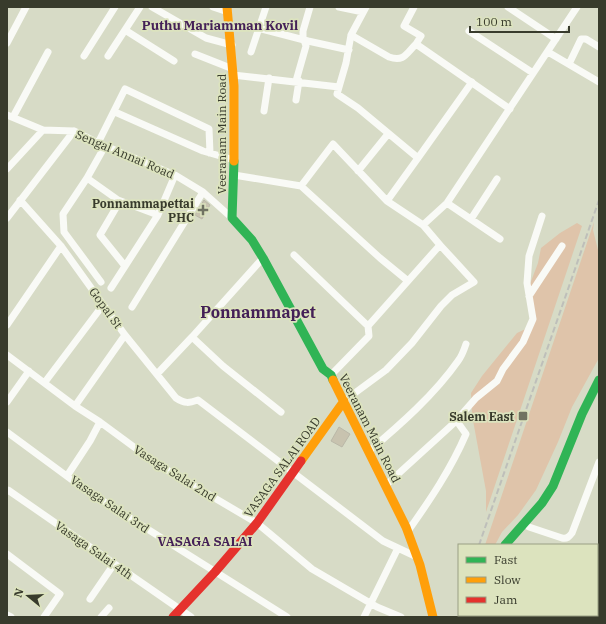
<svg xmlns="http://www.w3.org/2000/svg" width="606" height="624" font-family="'IBM Plex Serif',serif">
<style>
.green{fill:#dfc4aa}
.building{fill:#c8c3af;stroke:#bab8a8}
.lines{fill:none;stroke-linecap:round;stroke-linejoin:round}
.street{stroke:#f9faf6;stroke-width:7}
.fast{stroke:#30b455;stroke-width:9}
.slow{stroke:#ff9f0a;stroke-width:9}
.jam{stroke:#e5322d;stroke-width:9}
.rail{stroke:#bebfba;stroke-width:2;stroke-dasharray:6 3;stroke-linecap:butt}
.poi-dot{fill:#707362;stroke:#dce3be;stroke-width:1.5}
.labels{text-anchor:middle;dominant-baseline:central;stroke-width:3.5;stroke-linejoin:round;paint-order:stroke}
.street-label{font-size:12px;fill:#383b2c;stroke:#dce3be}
.poi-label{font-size:12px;font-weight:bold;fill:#383b2c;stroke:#dce3be;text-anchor:end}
.neighbourhood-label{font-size:13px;font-weight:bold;fill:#442057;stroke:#dce3be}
.district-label{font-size:16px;font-weight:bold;fill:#442057;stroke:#dce3be}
</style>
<rect width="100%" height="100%" fill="#d7dbc6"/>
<path class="green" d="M594,222L593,230L599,254V358L572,407L558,442L536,490L518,515L502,532L495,545H485Z
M577,223L582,226L486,512V491L472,415L471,393L482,376L517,333L532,326L530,284L538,263L541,248L560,233Z"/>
<path class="building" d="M204,200L210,205L202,219L195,215Z
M339,427L350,434L342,447L331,441Z"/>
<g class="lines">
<path class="street" d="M152,7L206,38L232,45
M213,7L228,12
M339,7L363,12
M366,7L351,35L346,63L337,94L358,108L418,158L472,82
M414,7L404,26L421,36L416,44
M508,7L556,39
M258,28L308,41L349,50
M125,30L174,61
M469,31L533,73
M351,35L389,57C404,62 406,54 416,44L510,109
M7,43L26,7
M251,52L266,7
M548,52L599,82
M195,54L233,69
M84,56L115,7
M108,56L140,7
M569,64L581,39H586L599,47
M233,75L339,87
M296,81L306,46L303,37V31L310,7
M296,100L299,81
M264,111L269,78
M115,112L203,151L234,160
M7,115L43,130L74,131L98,143L175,175L203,192L232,218
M13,117L48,52
M98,143L125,89L209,129L210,153
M7,169L43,130
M358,171L388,134
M234,175L301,186L333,144L387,201L423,225
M87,178L118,200L158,215
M301,186L380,258L408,281L368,326
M20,200L61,246L125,335L176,398C185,404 189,403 198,400L383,541L417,557
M120,201L100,235L125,266
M387,201L418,158
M447,203L500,239
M7,218L74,131
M471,219L497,179
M294,255L368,326L369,336L331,375
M408,281L440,245L423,225L447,203L577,7
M101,282L64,232L63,214L87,178L105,146
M111,288L158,215L175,175
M529,296L562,246
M132,307L203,192
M7,325L61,246
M192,337L223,366L281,412
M7,355L75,406L100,422L157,464L257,523L312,569L377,607L401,617
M157,374L192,337L263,258
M45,382L103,305
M344,401L386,370L412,343L441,306L452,295L474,282L440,245
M7,402L29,371
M75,406L125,335
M7,432L87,491L287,617
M369,451C400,425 435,394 458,361C462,356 464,350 466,344
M67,476L90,441L100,422
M386,485L454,423L476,398L497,381L503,369L523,342L533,319L527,283L529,256L542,216
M7,491L8,490L191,617
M529,527L562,538C567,539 569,537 572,533L599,462
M408,531C430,500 451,469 466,434L456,420
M7,554L60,594L44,617
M90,599L114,564
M7,615L11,617
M562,615L566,617
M101,617L109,608
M364,617L398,548
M554,617L555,615"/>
<path class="fast" d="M234,161L232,218L252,240L263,258L323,369L331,375L333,380
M505,545L542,503L553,486L582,414L599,380"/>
<path class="slow" d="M227,7L234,86V161
M333,380L406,527L420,565L433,617
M301,461L344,401
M482,617L483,615"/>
<path class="jam" d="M173,617L215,572L257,523L301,461"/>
<path class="rail" d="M479,545L599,200
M459,617V615"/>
</g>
<g class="poi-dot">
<path d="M201 204h4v4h4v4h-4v4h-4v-4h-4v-4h4z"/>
<rect x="518" y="411" width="10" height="10" rx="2"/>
</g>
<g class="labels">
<g class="street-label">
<text transform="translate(221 134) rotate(-90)">Veeranam Main Road</text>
<text transform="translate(125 154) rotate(23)">Sengal Annai Road</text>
<text transform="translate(106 308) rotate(54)">Gopal St</text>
<text transform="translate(370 428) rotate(63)">Veeranam Main Road</text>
<text transform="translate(282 467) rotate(-54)">VASAGA SALAI ROAD</text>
<text transform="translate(175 473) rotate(32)">Vasaga Salai 2nd</text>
<text transform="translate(110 504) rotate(34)">Vasaga Salai 3rd</text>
<text transform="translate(94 550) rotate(35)">Vasaga Salai 4th</text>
</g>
<g class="poi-label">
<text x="194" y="203">Ponnammapettai<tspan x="194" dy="14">PHC</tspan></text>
<text x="514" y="416">Salem East</text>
</g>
<g class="neighbourhood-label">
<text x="220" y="25">Puthu Mariamman Kovil</text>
<text x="205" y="541">VASAGA SALAI</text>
</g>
<g class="district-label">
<text x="258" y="312">Ponnammapet</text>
</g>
</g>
<rect width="606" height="624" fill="none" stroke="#383b2c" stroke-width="16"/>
<rect x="458" y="544" width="140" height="72" fill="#dce3be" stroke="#9aa084"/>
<rect x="466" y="557" width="20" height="6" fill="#30b455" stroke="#9aa084"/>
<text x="494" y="564" font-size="12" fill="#383b2c">Fast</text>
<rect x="466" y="577" width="20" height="6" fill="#ff9f0a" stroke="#9aa084"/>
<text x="494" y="584" font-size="12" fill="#383b2c">Slow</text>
<rect x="466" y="597" width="20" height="6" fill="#e5322d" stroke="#9aa084"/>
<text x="494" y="604" font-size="12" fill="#383b2c">Jam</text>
<g transform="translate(28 596) rotate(288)" stroke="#dce3be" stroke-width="3" paint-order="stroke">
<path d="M0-3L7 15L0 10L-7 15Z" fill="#383b2c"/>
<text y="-6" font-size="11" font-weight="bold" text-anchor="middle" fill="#383b2c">N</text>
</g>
<path d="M470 26v6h99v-6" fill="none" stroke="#383b2c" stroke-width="2"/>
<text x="476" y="26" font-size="12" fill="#383b2c" stroke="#dce3be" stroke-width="3" paint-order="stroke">100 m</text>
</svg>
